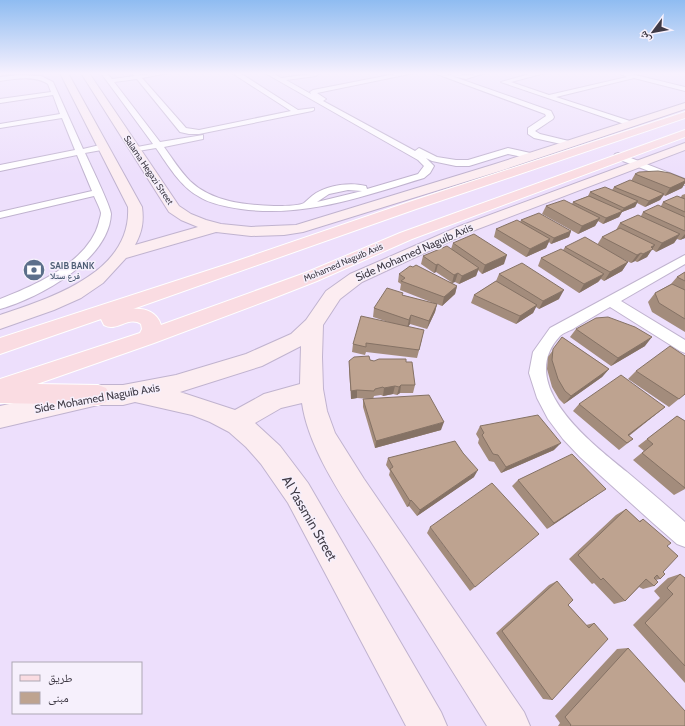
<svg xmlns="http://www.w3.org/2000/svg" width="685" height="726" font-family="Cabin,'Noto Naskh Arabic',sans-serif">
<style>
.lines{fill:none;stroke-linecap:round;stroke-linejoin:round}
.street-casing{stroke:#c0b3cf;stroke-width:2}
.secondary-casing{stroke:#c0b3cf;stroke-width:2}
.primary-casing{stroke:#fff;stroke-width:2}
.street{fill:#fff;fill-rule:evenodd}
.secondary{fill:#fcedf1;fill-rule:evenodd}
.primary{fill:#fadce2;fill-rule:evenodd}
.wall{fill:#a38c7c}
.shaded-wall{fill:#857265}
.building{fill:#bea390;stroke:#857265}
.labels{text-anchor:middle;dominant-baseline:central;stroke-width:3;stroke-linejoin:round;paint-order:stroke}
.far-street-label{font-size:9px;fill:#3f3a45;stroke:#f6f0fc}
.far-service-label{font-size:9px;font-weight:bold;fill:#4e5e75;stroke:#f6f0fc;text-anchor:start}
.street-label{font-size:11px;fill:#3f3a45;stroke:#f6f0fc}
.near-street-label{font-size:13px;fill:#3f3a45;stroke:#f6f0fc}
</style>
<rect width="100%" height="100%" fill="#eddffc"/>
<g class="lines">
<g class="street-casing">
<path id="street" d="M101,73H107L112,79L134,76L132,73H138L140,75L168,73L142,78L186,128L199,130L291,111L232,73H240L298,110L314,108V110L312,111L199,134H189L180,132L137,79L114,82L160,142L203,135V139L164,147C172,158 180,171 190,181C212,202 245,205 274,206C280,206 299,206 304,203C308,200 311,196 316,193C330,185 350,182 366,186L367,189L418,174L424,166L418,160L265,73H273L281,78L318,73L316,76L286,80L311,94L310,92L313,90L400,73H414L317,93L326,99L323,101L415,151L419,148L437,157L456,160H468L508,148L535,154L536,156L532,159L508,154L469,166H456L432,161L426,158L434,166L430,173L424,178C364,196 305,218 241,209C227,207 210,204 198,196C180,186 168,165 156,148L132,152L131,150L132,148L153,144ZM348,190L362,191L317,202L329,194Z
M434,73H443L551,111L554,117L553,119L535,131L540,134L573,142L574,144L570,146L534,138L528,134V128L546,116L545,114Z
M454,73L466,75L485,73L466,79L452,76L451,75Z
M533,73H545L511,82L549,95L627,77L620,74L627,73L685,87V91L634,78L556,97L633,122V126H630L501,82Z
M19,75L41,76L53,82L83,149L104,144L108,147L107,149L85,153C90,164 111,207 111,214C109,260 39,298 0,309V299C34,286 89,262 99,222C99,220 101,216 101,213C100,208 96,201 94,196L0,218V212L92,191L77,155L0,171V165L75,150L62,118L0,128V124L60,114L53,95L0,103V99L51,92L48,84C35,75 15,79 0,81V77Z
M618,153L685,179V185L615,158L614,156L615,154Z
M685,255V264L621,301L685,340V353L680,351L610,307C598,314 585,321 573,329C569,331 563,333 560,336C514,385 593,444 627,472C646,488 666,505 685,522V547L677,544L653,523L580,457L563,439L548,419L537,398L529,373L533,352L550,328Z"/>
</g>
<g class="secondary-casing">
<path id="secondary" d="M0,73H12L0,76Z
M60,73H68L142,207C144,222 142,232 135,245L198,227L181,220L169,212L81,73H89L179,206L191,214L206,220L221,224L251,227L296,225L492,165L685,103V109L500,171L303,232L284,235L251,236L216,232L126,258L103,283L81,298L54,310L0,329V315C50,298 132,273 128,207Z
M685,143V150L470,232L362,282L340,299L323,325L322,357L323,389L327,411L335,433L364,479L524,712L530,726H487C450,668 414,609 377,551C350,508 309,453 302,403L281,408L255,423L280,446L308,483L441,712L447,726H406L288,503L261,464L246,447L229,432L210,422L192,415L135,402L123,405H98L0,428V406L98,385H123L176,375L246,354L291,334L306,320L326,291L350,274L460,226ZM301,346L300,384L264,394L235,410L180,392L262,366Z"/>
</g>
<g class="primary-casing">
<path id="primary" d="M685,112V118L416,209L133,309C145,308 157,312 161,325L305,273L400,233L685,130V137L412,239L317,281L271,299L154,343L37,384L98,385L106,388L110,395L106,402L98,405L0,403V379L140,333L142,329L141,324C131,317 121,327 111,327C108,327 106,326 104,325L101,319L0,354V338L231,263L406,203Z"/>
</g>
<use href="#street" class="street"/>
<use href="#secondary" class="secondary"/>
<use href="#primary" class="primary"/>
</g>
<path class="wall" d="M635,174L685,179V183L682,188L665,196L664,195L660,200L645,207L637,203L635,207L622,212L619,217L603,224L598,221L595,226L578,234L542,214L546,206L572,204L573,202L588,196L590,192L612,190L614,187L631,181Z
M685,194V238L680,240L677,239L674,243L656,252L652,249L647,257L637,262L635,261L631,263L611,253L628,262L622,271L604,281L601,279L598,282L579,293L538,266L541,258L563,250L565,247L597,245L602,237L616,230L620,223L641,216L643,212L661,206L663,202L681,197L682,195Z
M521,220L571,231L569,237L551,244L549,242L546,248L526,257L494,237L496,229L520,222Z
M453,243L504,264L482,274L478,270L476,276L459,284L455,282L452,283L457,286L455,294L442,306L437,304L435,312L427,329L410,324L408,327L422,339L417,358L366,352L365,355L352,352L353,344L391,323L373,317L374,308L402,295L436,304L400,290L401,284L398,282L399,274L451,282L436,272L434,273L421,264L423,256L451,249Z
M685,272V332L652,312L648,302L655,293L671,284L677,277Z
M499,274L559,299L539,309L536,307L533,313L516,324L471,303L474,295L496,281Z
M576,329L645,346L611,366L570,337Z
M562,337L609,369L602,377L564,404L559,399L552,387L547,369L548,357Z
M370,360L374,361L406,362L415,385L413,393H400L397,395L393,394L383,396L381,395L374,396L373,399L441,430L375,448L363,407V399H370L357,398L351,399L349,370V361Z
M636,371L685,394L669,407L628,379Z
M579,404L665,407L629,436L633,439L619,450L573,411Z
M677,416L685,421V489L674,495L633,460L644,451L638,446Z
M480,426L554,450L501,473L494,462L489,461L478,443L479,439L476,434Z
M388,458L474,477L417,516L409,506L407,507L389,475L390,471L386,465Z
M518,480L597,495L547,529L512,486Z
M626,509L639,521L643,519L667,546L663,572L660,579L656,580L654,586L643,589L639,587L625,601L614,604L594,583L592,584L569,559L616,515Z
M430,527L475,587L470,591L427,533Z
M680,574L685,578V683L633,625L660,598L654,591L668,578Z
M557,581L568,605L586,625L594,623L552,700L543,699L496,633L549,585Z
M628,648L685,726H558L560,723L555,716L617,649Z"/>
<path class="shaded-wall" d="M685,181V183L682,188L665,196L670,188Z
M664,194L660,200L645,207L649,201Z
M638,201L635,207L622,212L619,217L603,224L606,218L621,212L624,208Z
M600,218L595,226L578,234L582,226Z
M571,231L569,237L551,244L554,238Z
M680,234L674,243L656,252L662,243Z
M685,234V238L680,240Z
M550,239L546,248L526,257L530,249Z
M655,245L647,257L637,262L643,254L651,247Z
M641,253L635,261L631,263L637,255Z
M507,255L504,264L482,274L485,265Z
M628,262L622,271L604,281L610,272Z
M438,264L436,272L434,273L436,265Z
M479,268L476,276L459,284L462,276Z
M458,273L455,282L452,283L454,275Z
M604,274L598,282L579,293L584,284Z
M457,286L455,294L442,306L444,297Z
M564,290L559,299L539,309L543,301Z
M437,304L435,312L427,329L429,321Z
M537,305L533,313L516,324L520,316Z
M411,315L410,324L407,328L409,320Z
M652,337L645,346L611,366L618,358Z
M609,369L602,377L564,404L571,396Z
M401,385L400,393L397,395L399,387Z
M395,386L393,394L383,396L384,388Z
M357,390V398L351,399V391Z
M665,407L655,415L623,440L628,435Z
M444,422L441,430L375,448L376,441Z
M561,443L554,450L501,473L506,467Z
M478,470L474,477L417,516L420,510Z
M606,489L597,495L547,529L554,523Z
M411,500L409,506L407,507L410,501Z"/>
<path class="building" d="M658,171L670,173L685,179V181L670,188L635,174L639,172Z
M630,180L664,194L649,201L614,187Z
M605,187L638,201L624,208L590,192Z
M589,196L623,211L606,218L573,202Z
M677,196L685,199V212L663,202Z
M564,200L600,218L582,226L546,206Z
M658,205L685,217V231L643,212Z
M539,213L571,231L554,238L521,220Z
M638,215L680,234L662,243L620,223Z
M517,220L550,239L530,249L496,229Z
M620,228L655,245L651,247L653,249L643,254L641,253L637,255L602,237Z
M474,234L507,255L485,265L453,243Z
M585,237L628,262L610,272L565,247Z
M447,246L479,268L462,276L458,273L454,275L438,264L436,265L423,256Z
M561,249L604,274L584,284L541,258Z
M522,263L564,290L543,301L499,274Z
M416,265L457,286L444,297L401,281L405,278L399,274L410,266L413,267Z
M685,272V281L677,277Z
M496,281L537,305L520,316L474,295Z
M672,284L685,290V319L659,303L655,293Z
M387,288L403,293L402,295L437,304L429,321L411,315L409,320L374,308Z
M361,316L424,330L419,350L366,343V347L353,344Z
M608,317L635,327L652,337L618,358L576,329L596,318Z
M562,337L609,369L571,396L565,391L558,379L552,360L553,349Z
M670,346L685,356V394L679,399L636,371Z
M369,356L370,360L374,361L379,359H406V362H412L415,385H401L399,387L395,386L384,388L383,387L375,389L374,391L357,390L351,391L349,361L354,357Z
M621,375L665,407L628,435L633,439L627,443L579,404Z
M429,395L444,422L376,441L363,399Z
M538,415L561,443L506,467L498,455L493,454L482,435L484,433L480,426Z
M677,416L685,421V488L642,453L653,444L647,439Z
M455,441L463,453L478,470L420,510L411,500L410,501L390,469L393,467L388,458Z
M572,454L606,489L554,523L518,480Z
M492,483L539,534L475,587L430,527Z
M626,509L640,522L643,519L671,543L667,546L678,556L663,572L665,574L660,579L657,575L654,578L658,582L654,586L646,579L625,601L603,578L601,580L578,555Z
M680,574L685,578V666L645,623L673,594L667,588Z
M557,581L573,600L568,605L589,628L594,623L608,639L552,700L502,631Z
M628,648L685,711V726H570L571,725L565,717Z"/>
<linearGradient id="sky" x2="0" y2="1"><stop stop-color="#8fbcf1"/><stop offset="0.42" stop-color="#f7f1fe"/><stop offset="1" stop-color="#f7f1fe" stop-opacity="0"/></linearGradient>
<rect width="685" height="175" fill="url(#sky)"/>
<defs>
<g id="bank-disc" transform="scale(1.15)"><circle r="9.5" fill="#5c6f8a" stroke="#f6f0fc"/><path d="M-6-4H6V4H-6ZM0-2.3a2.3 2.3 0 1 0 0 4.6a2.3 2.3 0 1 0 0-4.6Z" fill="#fff"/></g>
</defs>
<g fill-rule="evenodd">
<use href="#bank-disc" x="34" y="270"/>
</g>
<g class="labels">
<g class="far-street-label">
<text transform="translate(149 170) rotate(56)">Salama Hegazi Street</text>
<text transform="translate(343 262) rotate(-23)">Mohamed Naguib Axis</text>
</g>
<g class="far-service-label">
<text x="50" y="265">SAIB BANK<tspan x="50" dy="10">فرع ستلا</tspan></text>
</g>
<g class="street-label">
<text transform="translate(414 252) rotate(-24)">Side Mohamed Naguib Axis</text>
<text transform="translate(97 398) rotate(-10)">Side Mohamed Naguib Axis</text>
</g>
<g class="near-street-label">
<text transform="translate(310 518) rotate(60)">Al Yassmin Street</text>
</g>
</g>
<rect x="12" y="662" width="130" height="52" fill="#f6f0fc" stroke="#ada7b3"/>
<rect x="20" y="675" width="20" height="6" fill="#fadce2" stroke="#ada7b3"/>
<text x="48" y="682" font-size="12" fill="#3f3a45">طريق</text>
<rect x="20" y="692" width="20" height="12" fill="#bea390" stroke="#ada7b3"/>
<text x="48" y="702" font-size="12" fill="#3f3a45">مبنى</text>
<g transform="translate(653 32) rotate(238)" stroke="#f6f0fc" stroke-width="3" paint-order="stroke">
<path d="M0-3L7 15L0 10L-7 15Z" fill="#3f3a45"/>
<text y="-6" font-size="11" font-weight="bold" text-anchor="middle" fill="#3f3a45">ش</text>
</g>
</svg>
